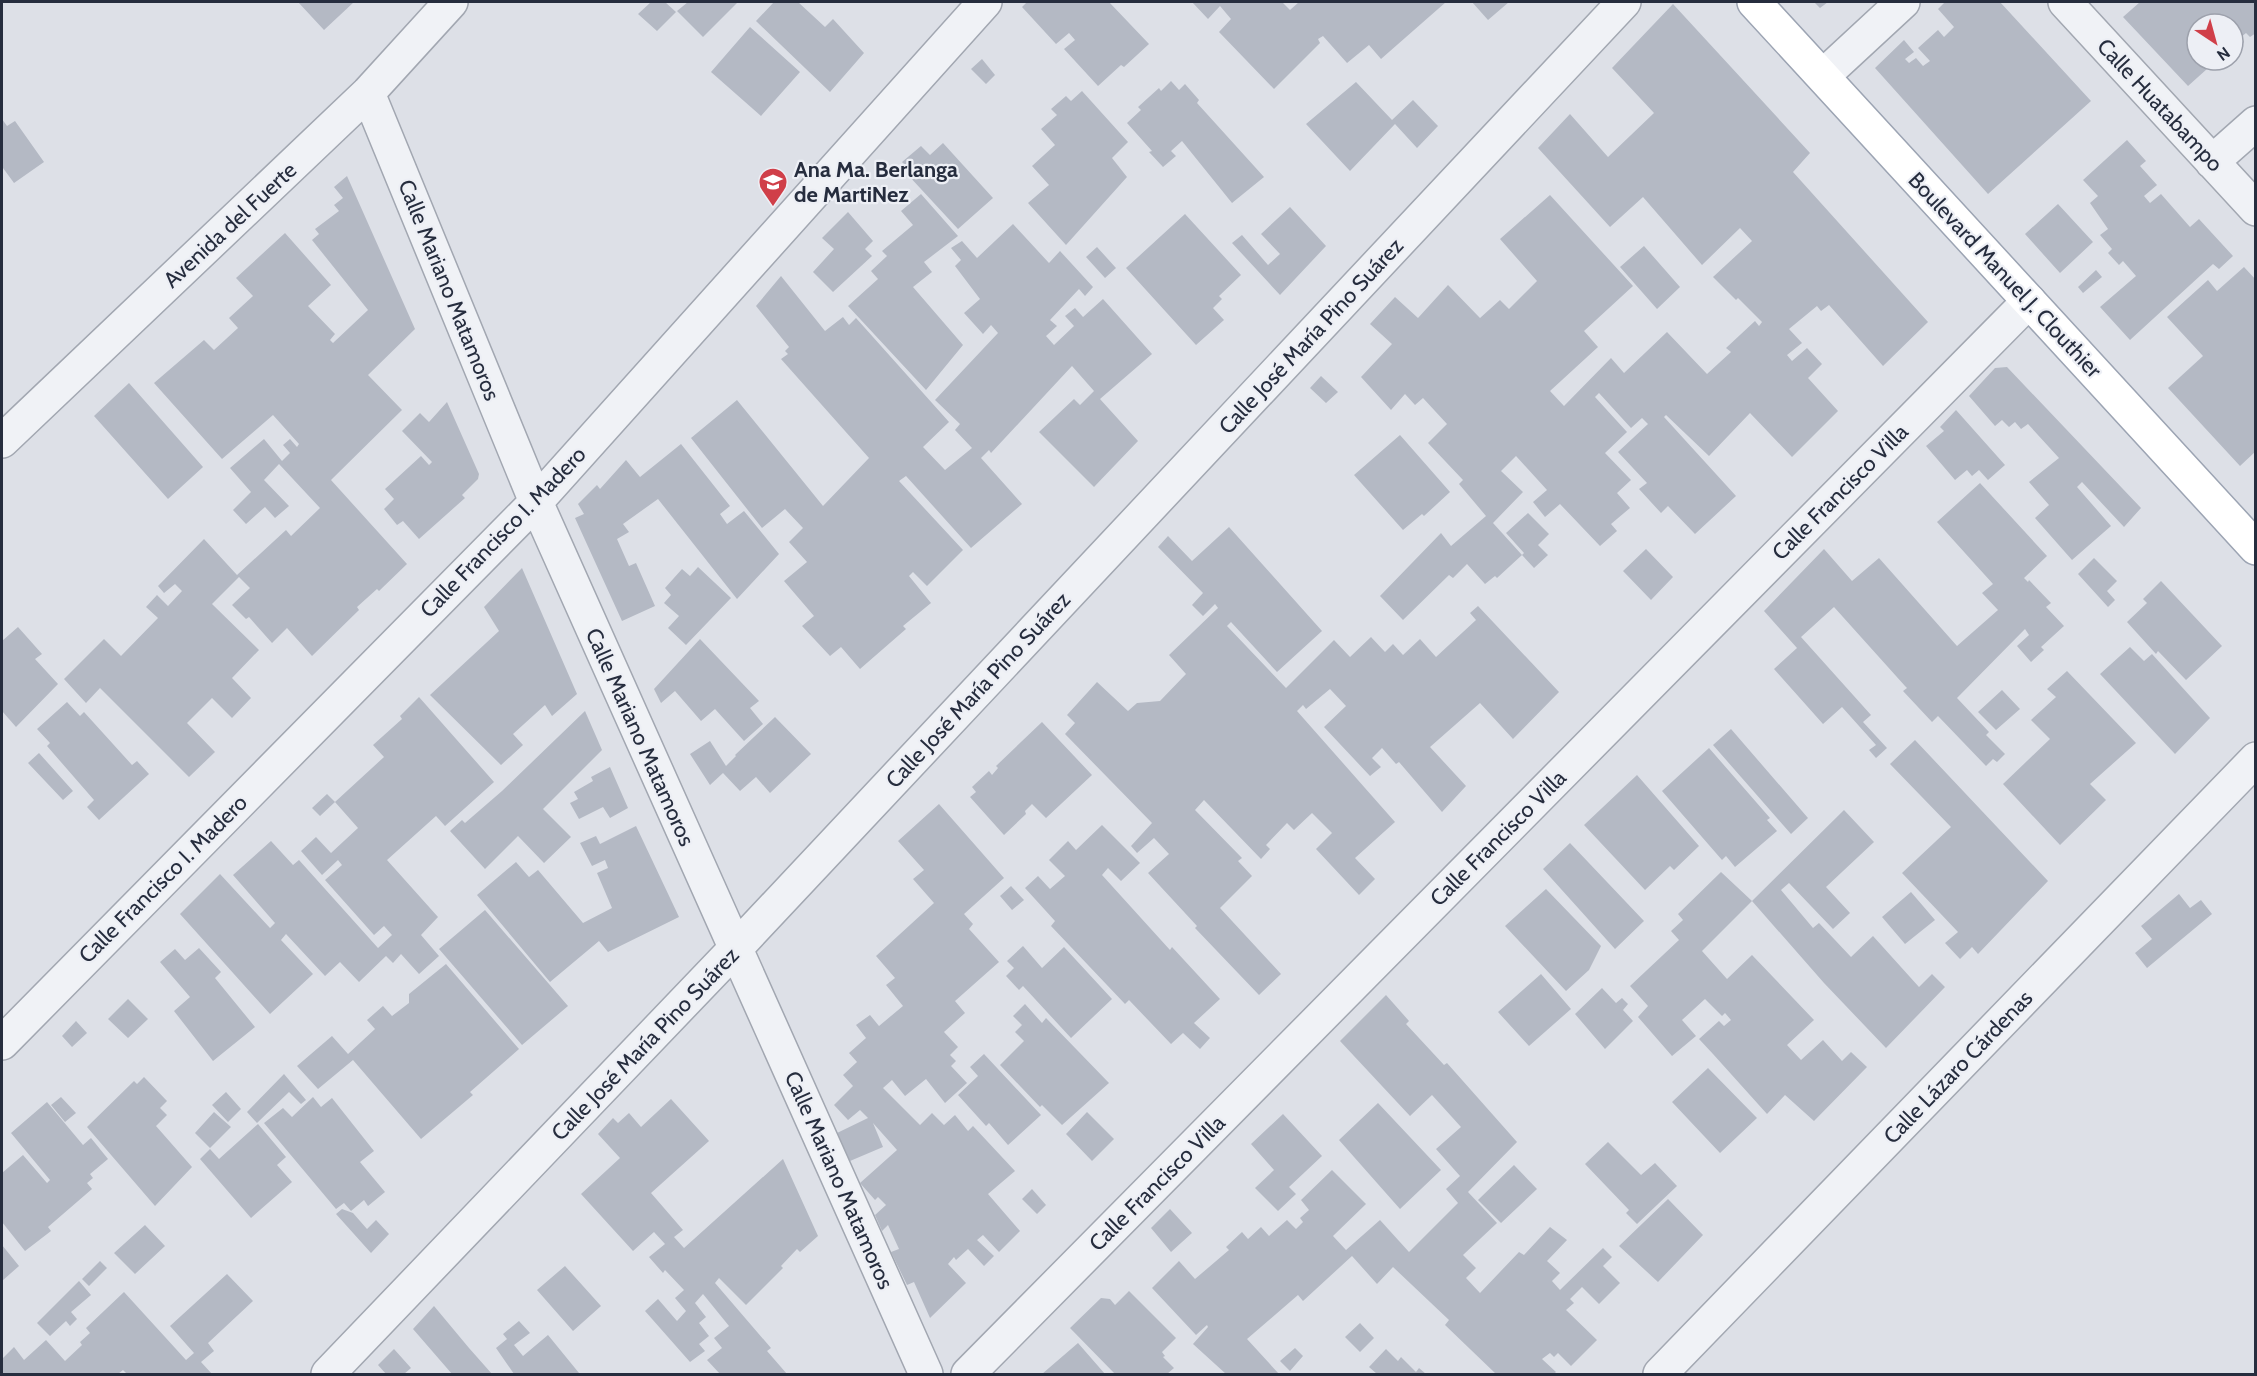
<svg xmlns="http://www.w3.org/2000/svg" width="2257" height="1376" font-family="Cabin,sans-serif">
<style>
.building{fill:#b4b9c4}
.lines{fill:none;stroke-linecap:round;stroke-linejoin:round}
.minor-casing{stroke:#a2a7b1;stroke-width:36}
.major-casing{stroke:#9ca4b3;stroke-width:36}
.minor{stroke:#f0f2f6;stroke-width:33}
.major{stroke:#fff;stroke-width:33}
.labels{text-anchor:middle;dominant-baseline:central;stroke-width:4.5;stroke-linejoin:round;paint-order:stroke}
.street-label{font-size:22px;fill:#262d3e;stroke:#edeff5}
.poi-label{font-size:22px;font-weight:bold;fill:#262d3e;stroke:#edeff5;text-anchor:start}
</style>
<rect width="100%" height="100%" fill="#dde0e7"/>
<path class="building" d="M298,2H354L324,30Z
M651,2H665L676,12L657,31L638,14Z
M688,2H738L703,37L677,11Z
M774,2H798L825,27L833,19L864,53L830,92L756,21Z
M1027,2H1109L1149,44L1124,67L1121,65L1098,86L1064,49L1075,40L1069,33L1056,44L1022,7Z
M1192,2H1282L1290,10L1299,2H1446L1381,59L1369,45L1347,63L1323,36L1318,39L1320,43L1274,89L1219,32L1231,19L1220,6L1208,19Z
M1472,2H1509L1488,20Z
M1814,2H1828L1820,8Z
M1945,2H2000L2091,101L1988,194L1875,68L1904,40L1914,52L1905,59L1909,63L1916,58L1923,66L1930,61L1918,48L1938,30L1944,37L1954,27L1938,9Z
M2140,2H2256V33L2250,37L2246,33L2240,38L2244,42L2233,53V24H2197V60H2217L2188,86L2123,17Z
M1673,4L1810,153L1793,172L1928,322L1883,366L1829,305L1821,311L1817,306L1789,329L1802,343L1787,355L1792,361L1807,348L1822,364L1808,378L1838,411L1792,457L1750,413L1709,456L1666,415L1664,417L1736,496L1695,534L1668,506L1661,513L1639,489L1647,483L1618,452L1648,424L1642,418L1631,428L1599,393L1595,397L1627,432L1605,453L1631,480L1617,493L1630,508L1611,524L1617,531L1600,546L1560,504L1545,517L1533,502L1547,490L1516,456L1501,471L1523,492L1493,523L1522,555L1497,578L1495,576L1485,584L1467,564L1453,578L1449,575L1403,620L1380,596L1441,533L1451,546L1486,516L1459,484L1463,480L1428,443L1447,424L1423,398L1415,405L1405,394L1391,410L1361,377L1392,344L1370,324L1395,297L1418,318L1448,285L1480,318L1500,300L1509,309L1537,281L1500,239L1550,195L1633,286L1584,331L1598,347L1550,391L1564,406L1611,358L1624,373L1667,332L1707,374L1731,352L1726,348L1755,321L1759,326L1762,322L1738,298L1736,300L1713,277L1752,241L1740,228L1702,265L1643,197L1610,227L1538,148L1570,114L1608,157L1654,113L1612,68Z
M750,27L800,72L761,116L711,72Z
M982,59L995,75L986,84L971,69Z
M1171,81L1179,90L1185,84L1199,100L1197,103L1264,177L1232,203L1182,141L1171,151L1176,156L1163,167L1149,152L1152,151L1127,123L1141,110L1138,107L1159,88L1161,91Z
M1356,82L1392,120L1413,100L1438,126L1417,148L1395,124L1350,171L1306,124Z
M1082,91L1128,142L1112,158L1127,177L1066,245L1028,203L1049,185L1032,166L1055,145L1041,129L1057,115L1051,109L1066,96L1071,101Z
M2,119L7,126L15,121L44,162L14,183L3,168L2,169Z
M2127,140L2146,161L2140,166L2157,185L2144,196L2150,203L2161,194L2190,227L2199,219L2233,256L2219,269L2213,264L2130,340L2100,307L2136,276L2123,261L2119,265L2108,253L2112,249L2100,235L2108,229L2090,203L2098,196L2083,180Z
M943,143L993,198L958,229L908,175L911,172L902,162L921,146L930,155Z
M347,176L415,329L368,375L402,410L331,480L407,564L379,591L377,589L357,607L359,610L312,656L287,628L272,643L249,617L246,619L232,605L250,588L239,577L212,604L259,650L232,678L251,698L232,718L212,698L187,723L215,752L189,777L100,688L86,703L64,679L104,639L121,656L158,618L146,607L157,595L168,606L182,591L175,584L164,593L158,586L204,539L237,575L286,530L291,536L320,508L279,464L264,480L289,506L275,518L265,507L246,524L233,510L251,492L230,468L264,439L282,461L290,453L283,445L290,439L297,447L299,444L273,415L222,459L154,383L204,340L214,350L238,328L229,318L253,296L236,278L285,233L331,285L308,306L335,334L330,340L333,343L368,310L312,240L319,234L315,229L339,211L334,205L343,198L334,187Z
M921,194L958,236L924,262L932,272L913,287L963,345L926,390L848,306L878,279L871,271L887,256L882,251L913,225L901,211Z
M2058,204L2093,242L2060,273L2025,234Z
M1290,207L1326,246L1280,295L1232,243L1242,235L1268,265L1280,254L1261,234Z
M848,212L873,241L865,249L872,256L833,292L813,272L834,249L822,238Z
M1185,214L1241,275L1219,296L1222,299L1213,308L1224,320L1196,345L1126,268Z
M1013,224L1049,263L1060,251L1093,287L1085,296L1079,289L1050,320L1057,326L1046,336L1054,345L1074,326L1065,316L1075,308L1083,317L1103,299L1152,354L1100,399L1138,441L1094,487L1039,432L1074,399L1080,405L1094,391L1072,366L991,453L989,450L981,458L1022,504L971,548L906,476L899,481L963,550L927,586L913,572L909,576L931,603L903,626L906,629L860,669L841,647L830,656L802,626L814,616L784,581L807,562L789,542L803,528L785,509L762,528L691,438L737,400L823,506L869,458L781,359L788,354L785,351L789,347L756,306L781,276L825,331L843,317L849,325L856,318L949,422L923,447L945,470L972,448L955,430L960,424L935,400L998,333L991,325L983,334L964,313L980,299L955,266L961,260L951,248L962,241L977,258Z
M1644,246L1680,287L1657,309L1620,267Z
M1097,247L1116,268L1105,278L1086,257Z
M2244,267L2256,280V451L2240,466L2168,388L2203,356L2167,317L2208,280L2217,291Z
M2096,270L2102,277L2083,293L2078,287Z
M2007,367L2141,508L2124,527L2082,482L2077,487L2111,526L2072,560L2035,518L2049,505L2029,482L2059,458L2028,424L2021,429L2015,422L2009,427L2002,420L1995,426L1969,396L1995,368Z
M1321,376L1338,392L1326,403L1310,388Z
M129,383L203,467L168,499L94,416Z
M447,402L479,474L478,479L462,495L465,498L419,539L403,521L397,525L384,509L394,499L385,489L421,456L429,465L432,462L402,431L420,413L429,422Z
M1956,410L2005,465L1988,480L1979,470L1972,476L1967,470L1955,480L1926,446L1944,431L1940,427Z
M1400,435L1450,492L1424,516L1422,514L1403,530L1354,475Z
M681,444L730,506L720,514L727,524L744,511L779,554L737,599L658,499L623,524L629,532L617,539L629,566L636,563L655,606L622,621L575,518L584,514L578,504L597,485L600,489L626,460L640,477Z
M1980,483L2047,556L2024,578L2028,582L2029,580L2051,603L2046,607L2064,626L2041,647L2044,650L2031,662L2017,646L2029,635L2025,629L1957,698L1989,732L1986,735L2005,754L1997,762L1993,759L1986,766L1938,716L1932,722L1903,691L1907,688L1905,686L1834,607L1801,637L1871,715L1863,722L1887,748L1876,758L1869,750L1876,745L1842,707L1823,724L1774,669L1797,648L1764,611L1824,549L1852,581L1879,558L1957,646L1998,610L1982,593L1993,584L1937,522Z
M1528,513L1549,534L1538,545L1548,555L1534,568L1522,555L1524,553L1506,533Z
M1229,527L1322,631L1277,672L1231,622L1227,626L1286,688L1334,640L1350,657L1371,637L1385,652L1393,644L1403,655L1420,639L1436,657L1476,620L1470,613L1478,606L1559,692L1513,739L1480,703L1430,747L1466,786L1442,812L1399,762L1396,764L1382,748L1372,758L1381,767L1370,776L1324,727L1346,706L1330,689L1306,709L1303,705L1297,711L1395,822L1355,858L1375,879L1359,895L1316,849L1332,833L1312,813L1294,830L1287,823L1266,845L1270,849L1261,859L1204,800L1195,810L1242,858L1238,861L1252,876L1220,908L1281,974L1259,995L1195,928L1197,926L1148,873L1169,854L1154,838L1137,853L1131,846L1152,823L1065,734L1075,723L1067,715L1097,682L1128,711L1137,703L1160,701L1186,674L1169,655L1218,608L1215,604L1203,616L1192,605L1203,593L1158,547L1168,536L1192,561Z
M1646,549L1673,577L1651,600L1623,571Z
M2094,558L2117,581L2107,591L2115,600L2108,607L2078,574Z
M698,567L731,598L686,645L668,628L679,616L664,603L671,595L665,588L682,569L690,576Z
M522,568L577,694L552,716L545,705L513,734L523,745L501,765L430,695L499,631L484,607Z
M2161,581L2222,646L2186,680L2158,651L2156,654L2127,622L2147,603L2143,599Z
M18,627L42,654L35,659L58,684L16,727L2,711V641Z
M700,639L759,701L750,708L763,724L744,741L715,709L701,721L675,691L661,703L654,689Z
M2130,647L2144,661L2152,654L2210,718L2175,754L2100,674Z
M2067,671L2136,743L2090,784L2106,800L2060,845L2003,784L2050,739L2031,720L2056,697L2047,689Z
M2002,690L2020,709L1996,730L1978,712Z
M419,697L494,782L445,826L436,816L387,860L438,917L421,935L439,956L419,974L401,954L393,963L386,956L359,982L340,962L325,976L286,934L281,940L313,974L270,1014L180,914L220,874L270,928L275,923L233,875L271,841L293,865L299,860L378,948L392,935L384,926L374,935L325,880L342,865L338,860L322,875L301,851L316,837L331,853L358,828L335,802L320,816L312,808L327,794L335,802L384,757L373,745L402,719L400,716Z
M67,702L80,716L84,712L132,765L137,761L149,774L99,820L87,807L94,800L47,746L50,743L37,729Z
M585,711L602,750L543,809L571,837L544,863L518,836L485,869L450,831L462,820L465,823L502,791Z
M775,717L811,754L770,793L756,777L740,791L723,773L710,785L690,754L710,741L726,766L736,756L735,755Z
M1042,722L1092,775L1046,818L1032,804L1025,811L1026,814L1004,835L970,797L976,792L972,787L989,771L992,775L998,768L996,766Z
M1731,729L1808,818L1791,834L1713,745Z
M1915,740L2048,881L1978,954L1972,947L1960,959L1945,943L1958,932L1902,873L1951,827L1890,764Z
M1709,748L1770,818L1767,820L1777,831L1735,867L1726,856L1722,860L1662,791Z
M39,753L73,791L63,800L28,763Z
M610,767L628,808L610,818L603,807L579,819L570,803L578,799L574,792L593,781L591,777Z
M1637,775L1699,846L1674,870L1670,866L1645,890L1584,825Z
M939,804L1004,878L964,914L973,924L969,929L999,962L955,1001L965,1013L944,1032L958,1047L950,1055L956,1061L951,1066L967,1083L945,1103L926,1079L905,1096L892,1080L883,1088L920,1125L932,1113L944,1125L955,1115L968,1131L973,1126L1015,1171L988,1194L1020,1231L999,1252L983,1235L977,1240L994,1256L984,1266L968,1249L956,1260L954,1257L948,1264L966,1283L930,1318L914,1282L907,1285L891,1252L899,1249L888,1225L882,1231L875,1215L886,1205L878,1197L875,1200L860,1183L897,1150L873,1123L883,1147L850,1161L837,1133L868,1118L860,1110L848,1120L834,1105L853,1086L843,1075L857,1062L849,1053L866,1038L856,1025L870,1015L879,1026L903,1006L886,985L895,978L876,956L934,903L913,879L924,870L898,841Z
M1844,810L1874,842L1826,887L1850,913L1833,929L1789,883L1781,890L1813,928L1819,923L1851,957L1873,936L1919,987L1932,974L1945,987L1886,1048L1824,983L1752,901Z
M1102,825L1140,863L1121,881L1108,868L1102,875L1170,950L1172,947L1220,999L1194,1023L1210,1038L1200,1049L1183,1033L1171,1044L1129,1000L1125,1004L1051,926L1055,921L1025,888L1038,876L1050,889L1065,876L1049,860L1068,841L1076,850Z
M636,826L679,917L608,952L599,941L550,982L477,895L516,862L529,877L538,870L583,923L612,908L597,873L608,868L605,860L592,866L580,843L596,836L600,844Z
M1570,843L1644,921L1615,949L1543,869Z
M1721,872L1752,901L1702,951L1727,979L1752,955L1814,1020L1787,1045L1801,1060L1823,1040L1842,1061L1851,1052L1867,1067L1814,1121L1785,1095L1767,1114L1713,1054L1699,1039L1719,1021L1724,1026L1731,1020L1725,1013L1722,1016L1705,999L1682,1020L1696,1036L1672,1056L1638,1017L1648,1006L1630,986L1679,940L1671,931L1683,920L1678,914Z
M1011,886L1024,900L1012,910L1000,896Z
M1546,889L1601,946L1589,970L1566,991L1505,926Z
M1911,892L1935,920L1905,944L1882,917Z
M2179,894L2190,908L2201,900L2212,914L2147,968L2135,953L2152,939L2141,926Z
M485,910L568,1006L522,1045L439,949Z
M1023,946L1042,968L1064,947L1112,999L1071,1038L1023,986L1019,990L1006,976L1014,968L1007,961Z
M199,948L221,972L215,978L255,1027L213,1061L174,1011L190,997L160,962L175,949L185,960Z
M446,964L519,1049L470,1092L473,1095L421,1139L353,1060L318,1089L297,1066L332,1036L348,1054L375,1029L367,1020L383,1006L392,1016L409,1003V994Z
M1541,974L1571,1009L1529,1046L1498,1012Z
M1602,988L1616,1003L1622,998L1628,1004L1623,1010L1633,1021L1605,1049L1575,1014Z
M1386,995L1409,1021L1406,1024L1444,1065L1447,1063L1517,1142L1468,1192L1497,1223L1463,1255L1476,1268L1466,1278L1480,1293L1519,1252L1524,1255L1550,1227L1567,1240L1547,1261L1560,1273L1552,1281L1560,1290L1603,1248L1612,1257L1603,1266L1620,1283L1599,1304L1582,1287L1570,1299L1574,1303L1566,1310L1597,1340L1571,1366L1558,1353L1554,1357L1550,1353L1542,1359L1556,1372L1554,1374H1496L1445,1325L1449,1320L1393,1267L1377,1284L1352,1256L1303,1301L1298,1295L1247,1339L1279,1374H1226L1193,1344L1208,1327L1207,1325L1196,1335L1152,1288L1179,1261L1195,1279L1229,1250L1226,1247L1242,1232L1248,1239L1261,1227L1269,1236L1287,1220L1296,1229L1303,1222L1300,1218L1309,1210L1301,1200L1332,1170L1366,1204L1333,1236L1346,1250L1380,1220L1409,1252L1458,1203L1446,1189L1460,1176L1436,1149L1461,1127L1432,1095L1410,1116L1340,1041Z
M128,999L148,1019L128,1038L108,1019Z
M1025,1004L1042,1023L1046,1018L1109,1083L1062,1125L1042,1105L1040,1107L1000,1065L1024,1041L1015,1032L1022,1025L1013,1016Z
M76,1021L87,1033L72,1047L62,1036Z
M984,1054L1041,1115L1008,1145L989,1123L986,1126L958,1095L978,1076L970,1067Z
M1708,1068L1757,1118L1720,1153L1672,1102Z
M284,1074L306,1100L301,1104L289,1092L257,1123L247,1112Z
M144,1077L167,1101L160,1108L167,1115L156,1126L192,1167L155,1206L87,1127L134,1081L137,1084Z
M226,1092L241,1109L228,1122L212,1105Z
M61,1097L76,1113L65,1122L51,1105Z
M313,1097L321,1107L332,1098L374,1151L360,1162L385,1192L368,1206L364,1200L351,1211L344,1203L336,1209L264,1123L283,1108L292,1117Z
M671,1099L709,1141L651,1193L683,1230L674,1237L684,1248L783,1159L818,1236L800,1252L797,1249L781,1266L783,1268L746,1305L719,1278L715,1283L771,1348L767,1351L787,1374H720L707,1360L722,1348L714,1338L729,1326L703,1294L695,1303L706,1317L699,1323L709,1336L699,1344L705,1351L690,1362L645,1311L658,1299L677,1321L686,1311L675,1298L684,1290L665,1270L663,1273L649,1257L665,1244L654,1232L633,1251L581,1194L620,1158L598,1134L613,1118L618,1123L629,1113L641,1127Z
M47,1102L83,1145L91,1138L108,1159L90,1174L93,1178L87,1183L92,1189L48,1227L51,1231L25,1251L2,1222V1173L23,1155L47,1183L50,1180L11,1133Z
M1378,1103L1441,1170L1400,1209L1339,1140Z
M214,1112L231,1127L210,1148L195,1133Z
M1087,1112L1114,1139L1092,1161L1066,1134Z
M1283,1114L1322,1156L1289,1187L1296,1194L1278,1211L1255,1188L1274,1170L1251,1144Z
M258,1124L286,1157L277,1165L292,1182L251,1218L200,1159L210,1149L219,1159Z
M1608,1142L1641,1175L1655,1163L1677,1186L1637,1224L1626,1213L1629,1210L1585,1164Z
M1514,1165L1537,1189L1501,1223L1478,1200Z
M1032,1189L1046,1205L1037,1214L1022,1199Z
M1668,1199L1703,1235L1658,1282L1619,1246Z
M342,1209L353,1213L367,1229L376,1220L389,1234L371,1253L336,1214Z
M1170,1209L1192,1233L1171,1252L1151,1228Z
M145,1225L165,1246L135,1274L114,1253Z
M2,1245L19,1266L2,1281Z
M100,1261L107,1268L89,1286L82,1279Z
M565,1266L601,1306L573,1331L537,1290Z
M227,1274L253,1301L208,1343L214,1351L201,1362L212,1374H127L123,1370L118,1374H2V1359L14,1347L24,1360L46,1340L65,1361L82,1345L80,1342L90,1333L86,1328L124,1292L186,1360L194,1353L170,1326Z
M79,1281L91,1295L71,1312L77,1319L70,1326L66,1321L50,1336L37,1323Z
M1129,1291L1176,1338L1162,1352L1165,1356L1163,1357L1174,1368L1167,1374H1115L1070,1328L1101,1298L1110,1299L1115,1305Z
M434,1306L469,1348L492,1374H452L413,1329Z
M519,1321L530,1333L514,1345L523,1356L548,1335L579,1373L576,1374H514L496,1348L507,1339L503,1334Z
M1360,1323L1374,1338L1360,1352L1345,1337Z
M1078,1343L1105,1374H1042Z
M1295,1348L1303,1356L1290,1371L1280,1361Z
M394,1349L411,1368L404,1374H386L378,1365Z
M1386,1349L1398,1361L1401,1357L1416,1372L1419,1368L1426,1374H1377L1369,1367Z"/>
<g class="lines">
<g class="minor-casing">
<path id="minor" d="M2065,2L2256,209
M1823,76L1903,2
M368,93L536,502L926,1374
M2212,162L2256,123
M2,441L368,93L451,2
M2,1043L536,502L985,2
M328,1374L735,949L1624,2
M968,1374L2029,301
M1660,1374L2256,759"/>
</g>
<g class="major-casing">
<path id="major" d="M1754,2L2256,548"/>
</g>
<use href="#minor" class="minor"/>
<use href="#major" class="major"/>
</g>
<defs>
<g id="school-pin" transform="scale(1.5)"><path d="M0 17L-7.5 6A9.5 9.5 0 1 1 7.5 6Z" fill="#d03f49" stroke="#edeff5"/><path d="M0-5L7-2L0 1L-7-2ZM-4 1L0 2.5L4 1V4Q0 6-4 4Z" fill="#fff"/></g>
</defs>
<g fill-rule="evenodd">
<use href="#school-pin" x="773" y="182"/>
</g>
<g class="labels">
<g class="street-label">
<text transform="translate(2160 105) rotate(47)">Calle Huatabampo</text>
<text transform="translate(230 225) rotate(-43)">Avenida del Fuerte</text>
<text transform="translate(2005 275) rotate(47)">Boulevard Manuel J. Clouthier</text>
<text transform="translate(449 290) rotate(68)">Calle Mariano Matamoros</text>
<text transform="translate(1311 336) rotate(-47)">Calle José María Pino Suárez</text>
<text transform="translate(1840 492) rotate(-45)">Calle Francisco Villa</text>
<text transform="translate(503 532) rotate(-46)">Calle Francisco I. Madero</text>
<text transform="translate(978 690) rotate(-47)">Calle José María Pino Suárez</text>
<text transform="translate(640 737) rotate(66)">Calle Mariano Matamoros</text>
<text transform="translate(1498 838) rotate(-45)">Calle Francisco Villa</text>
<text transform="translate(163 879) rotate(-45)">Calle Francisco I. Madero</text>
<text transform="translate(645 1044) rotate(-46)">Calle José María Pino Suárez</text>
<text transform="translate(1958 1067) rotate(-46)">Calle Lázaro Cárdenas</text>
<text transform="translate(839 1180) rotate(66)">Calle Mariano Matamoros</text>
<text transform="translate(1157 1183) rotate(-45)">Calle Francisco Villa</text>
</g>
<g class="poi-label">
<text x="794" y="169">Ana Ma. Berlanga<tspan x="794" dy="25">de MartiNez</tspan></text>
</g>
</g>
<rect width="2257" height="1376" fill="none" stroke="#262d3e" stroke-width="6"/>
<g transform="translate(2215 42) rotate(144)"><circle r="28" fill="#edeff5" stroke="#9da1ac" stroke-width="1.5"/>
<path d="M0-4.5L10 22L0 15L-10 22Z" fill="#d03f49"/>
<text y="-9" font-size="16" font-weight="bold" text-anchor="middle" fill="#262d3e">N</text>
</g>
</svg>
